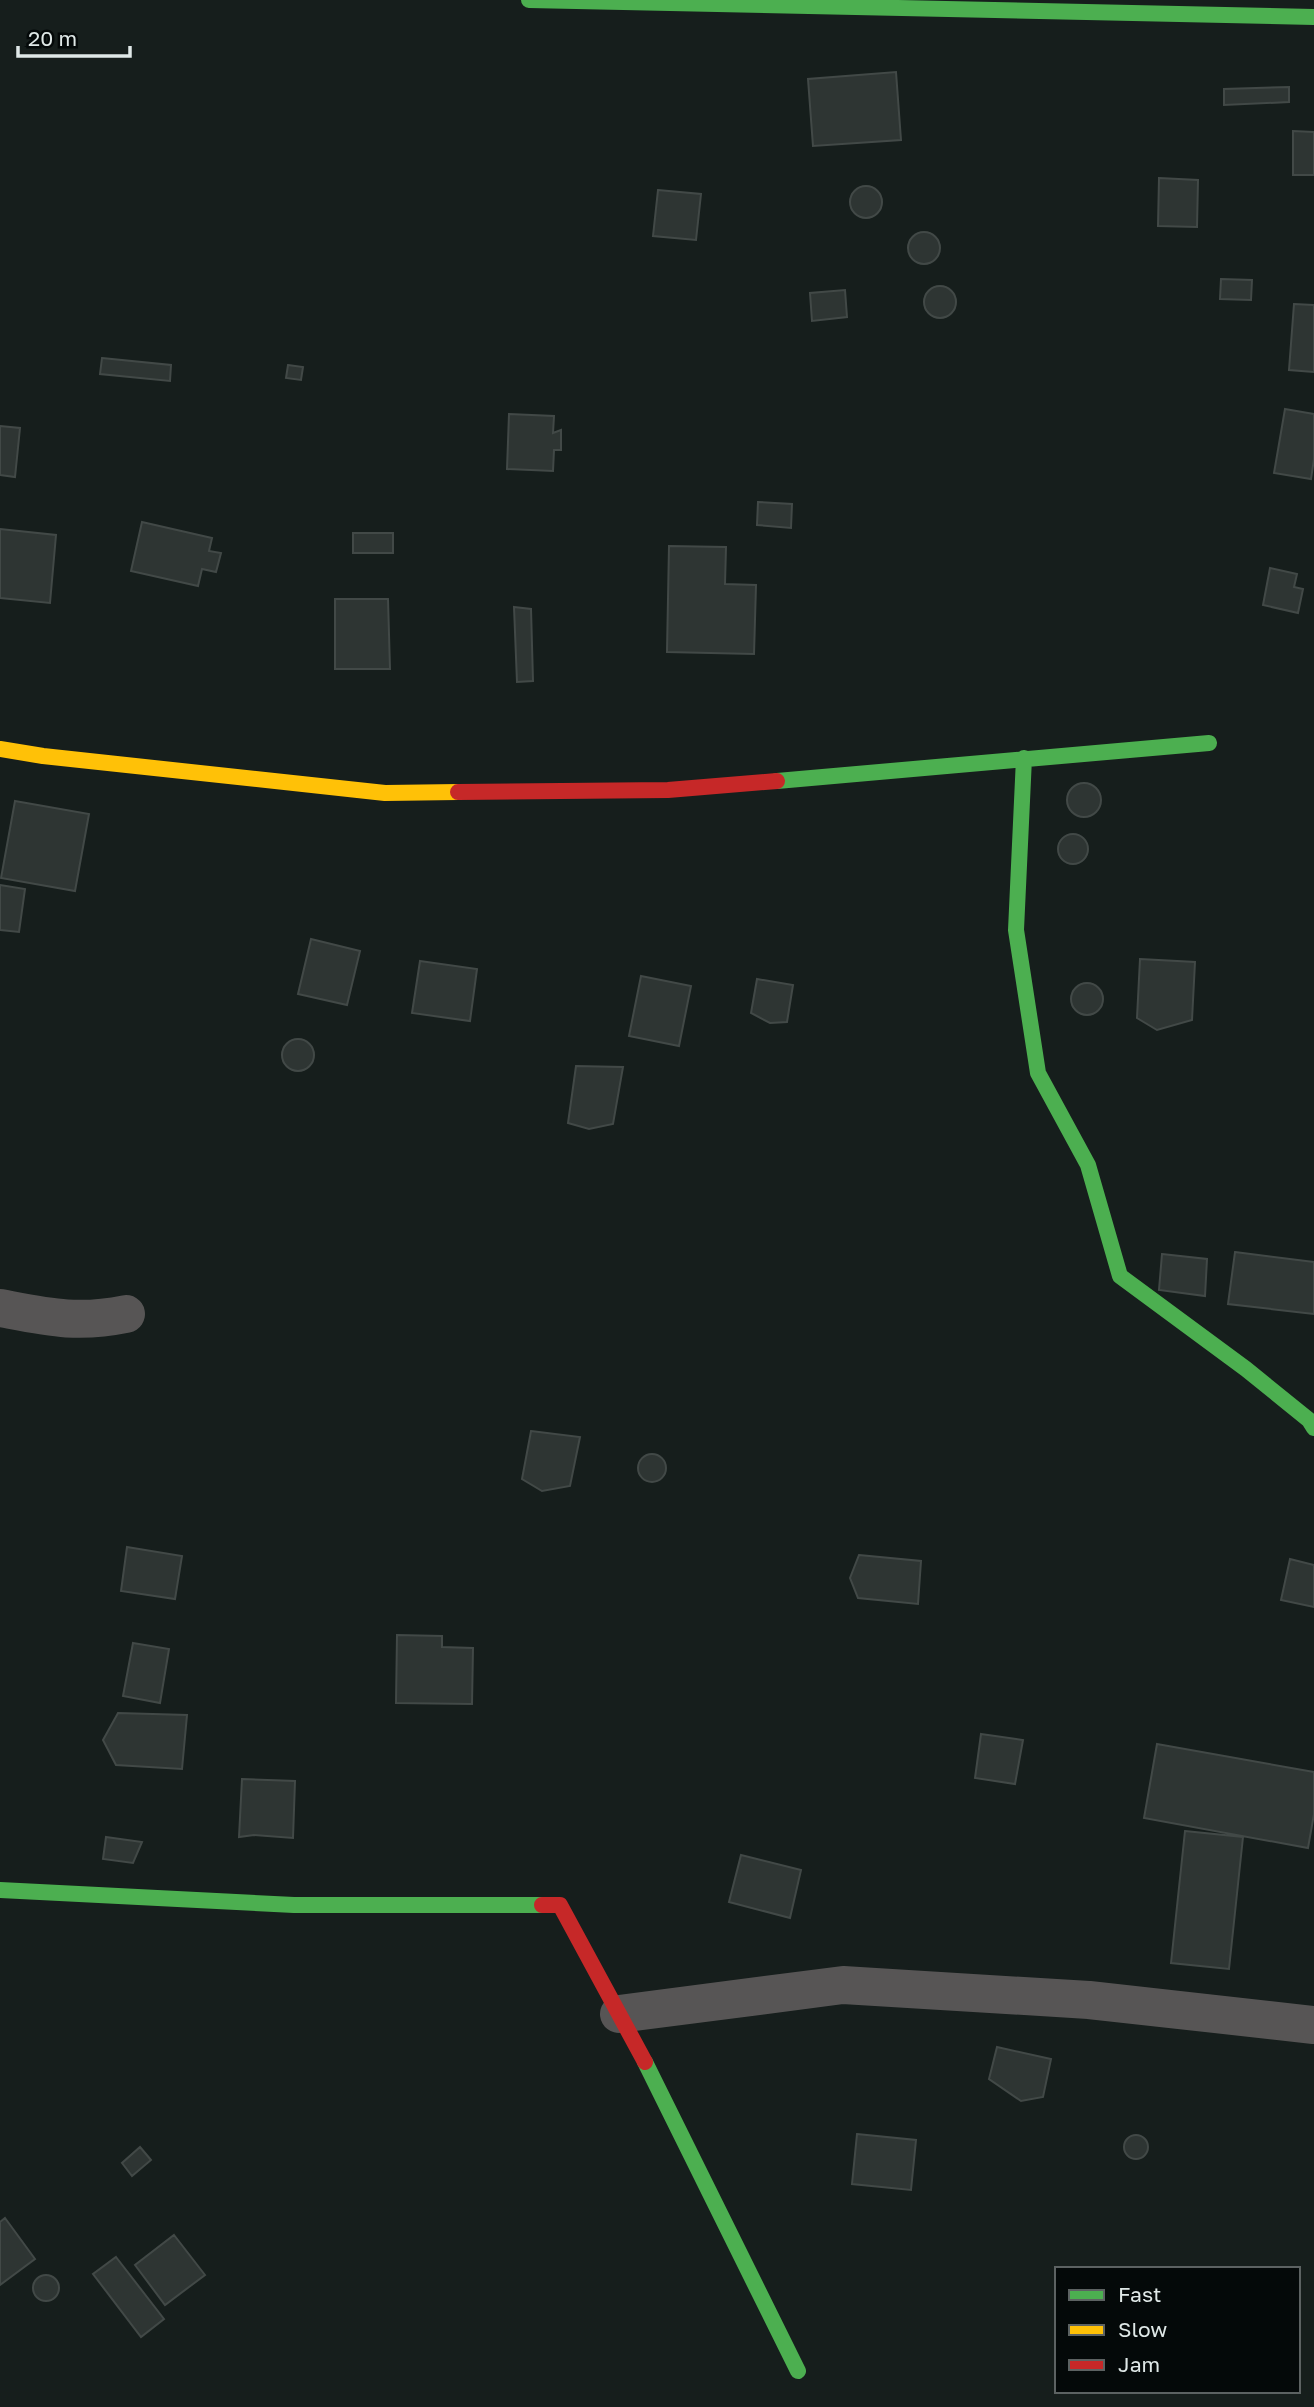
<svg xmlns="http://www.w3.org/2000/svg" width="1314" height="2407" font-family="'Golos Text',sans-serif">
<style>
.building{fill:#2e3533;stroke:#424947;stroke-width:2}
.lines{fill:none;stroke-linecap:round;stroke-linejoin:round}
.street{stroke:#575555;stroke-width:38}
.fast{stroke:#4caf50;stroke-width:16}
.slow{stroke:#ffc107;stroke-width:16}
.jam{stroke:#c62828;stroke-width:16}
</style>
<rect width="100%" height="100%" fill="#161e1c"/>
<path class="building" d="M896,72L901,140L813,146L808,79Z
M1289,87V102L1224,105V89Z
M1293,131L1314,132V175H1293Z
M1159,178L1198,180L1197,227L1158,226Z
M850 202a16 16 0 1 1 32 0a16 16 0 1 1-32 0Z
M658,190L701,194L696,240L653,236Z
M908 248a16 16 0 1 1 32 0a16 16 0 1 1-32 0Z
M1221,279L1252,280L1251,300L1220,299Z
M924 302a16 16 0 1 1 32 0a16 16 0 1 1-32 0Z
M845,290L847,317L812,321L810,293Z
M1294,304L1314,305V372L1289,370Z
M102,358L171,365L170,381L100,374Z
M288,365L303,367L301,380L286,378Z
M1285,409L1314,414V459L1311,479L1274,473Z
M509,414L554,416L553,433L561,430V450H554L553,471L507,469Z
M0,426L20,428L15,477L0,475Z
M758,502L792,504L791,528L757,525Z
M142,522L212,538L209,551L221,553L216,572L202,569L198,586L131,571Z
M0,529L56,535L50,603L0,598Z
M353,533H393V553H353Z
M669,546L726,547L725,584L756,585L754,654L667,652Z
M1270,568L1297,574L1294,587L1303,589L1298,613L1263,605Z
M335,599H388L390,669H335Z
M514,607L531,609L533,681L517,682Z
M1067 800a17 17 0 1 1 34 0a17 17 0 1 1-34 0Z
M15,801L89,814L75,891L1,878Z
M1058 849a15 15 0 1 1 30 0a15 15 0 1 1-30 0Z
M0,885L25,889L19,932L0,930Z
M311,939L360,951L347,1005L298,994Z
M1140,959L1195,962L1192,1020L1157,1030L1137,1018Z
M420,961L477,969L470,1021L412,1013Z
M641,976L691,986L679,1046L629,1036Z
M757,979L793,985L787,1022L770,1023L751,1013Z
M1071 999a16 16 0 1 1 32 0a16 16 0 1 1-32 0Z
M282 1055a16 16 0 1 1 32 0a16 16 0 1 1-32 0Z
M576,1066L623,1067L613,1124L589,1129L568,1123Z
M1235,1252L1314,1262V1314L1228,1304Z
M1162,1254L1207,1259L1205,1296L1159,1290Z
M531,1431L580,1437L570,1486L542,1491L522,1479Z
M638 1468a14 14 0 1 1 28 0a14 14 0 1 1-28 0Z
M127,1547L182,1556L175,1599L121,1591Z
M859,1555L921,1561L918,1604L858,1598L850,1578Z
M1290,1559L1314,1565V1607L1281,1600Z
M397,1635L442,1636V1647L473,1648L472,1704L396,1703Z
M133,1643L169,1649L160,1703L123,1696Z
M118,1713L187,1715L182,1769L116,1765L103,1740Z
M981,1734L1023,1740L1015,1784L975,1778Z
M1157,1744L1314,1772V1814L1308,1848L1144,1818Z
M242,1779L295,1781L293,1838L254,1835L239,1837Z
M1185,1831L1243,1837L1229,1969L1171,1963Z
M106,1837L142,1842L133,1863L103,1859Z
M741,1855L801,1870L790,1918L729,1902Z
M997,2047L1051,2059L1043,2097L1021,2101L989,2079Z
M857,2134L916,2140L911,2190L852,2184Z
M1124 2147a12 12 0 1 1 24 0a12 12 0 1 1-24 0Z
M140,2147L151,2160L132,2176L122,2163Z
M5,2218L35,2259L0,2285V2222Z
M174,2235L205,2275L165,2305L135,2265Z
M116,2257L164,2319L141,2337L93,2274Z
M33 2288a13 13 0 1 1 26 0a13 13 0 1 1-26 0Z"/>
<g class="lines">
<path class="street" d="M0,1308C48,1317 77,1324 126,1314
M619,2014L843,1985L1089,2000L1314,2025"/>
<path class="fast" d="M529,0L1314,17
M1024,758L1016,930L1038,1073L1088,1165L1120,1276L1246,1369L1309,1420L1314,1428
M777,781L1209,743
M0,1890L294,1905H542
M645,2062L798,2371"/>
<path class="slow" d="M0,749L43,756L385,793L458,792"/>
<path class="jam" d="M458,792L668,790L777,781
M542,1905H560L645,2062"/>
</g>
<rect x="1055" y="2267" width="245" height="126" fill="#040909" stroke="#5c6262" stroke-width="2"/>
<rect x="1069" y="2290" width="35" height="10" fill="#4caf50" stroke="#5c6262" stroke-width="2"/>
<text x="1118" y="2302" font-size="21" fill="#dfe8e7">Fast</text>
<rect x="1069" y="2325" width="35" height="10" fill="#ffc107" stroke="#5c6262" stroke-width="2"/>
<text x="1118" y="2337" font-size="21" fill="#dfe8e7">Slow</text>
<rect x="1069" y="2360" width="35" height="10" fill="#c62828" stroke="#5c6262" stroke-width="2"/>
<text x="1118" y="2372" font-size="21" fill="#dfe8e7">Jam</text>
<path d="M18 46v10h112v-10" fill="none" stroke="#dfe8e7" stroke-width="3.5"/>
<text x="28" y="46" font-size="21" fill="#dfe8e7" stroke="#040909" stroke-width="5" paint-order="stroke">20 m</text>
</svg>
